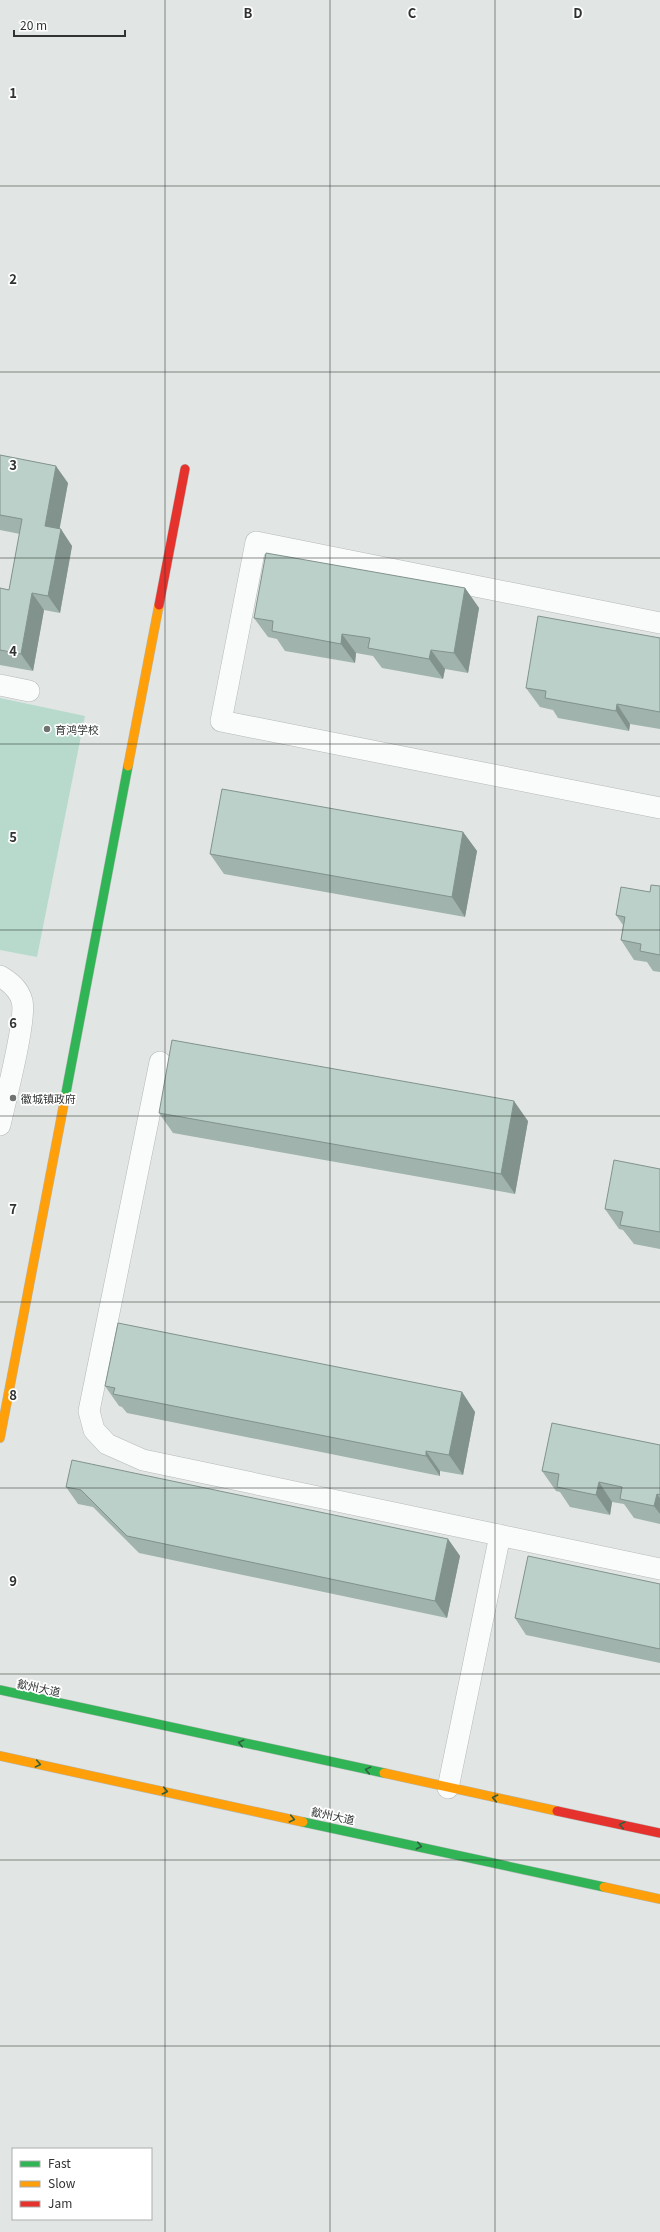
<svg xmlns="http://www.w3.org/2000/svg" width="660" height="2232" font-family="Georgia,'Noto Sans SC',serif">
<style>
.green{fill:#b7dacd}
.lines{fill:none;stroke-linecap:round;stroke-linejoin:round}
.lane-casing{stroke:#b5b9b7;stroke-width:22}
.fast-casing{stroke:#b5b9b7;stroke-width:10}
.slow-casing{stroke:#b5b9b7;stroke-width:10}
.jam-casing{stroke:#b5b9b7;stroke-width:10}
.lane{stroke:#fafbfb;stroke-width:21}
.fast{stroke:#30b455;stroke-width:9}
.slow{stroke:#ff9f0a;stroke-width:9}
.jam{stroke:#e5322d;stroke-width:9}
.wall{fill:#a0b3ac}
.shaded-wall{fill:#82928c}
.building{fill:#bad0c8;stroke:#82928c}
.oneway{stroke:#30603e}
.grid{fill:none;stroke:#303332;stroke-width:1;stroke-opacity:0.55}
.poi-dot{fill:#6e7270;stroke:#fff;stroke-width:1.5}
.labels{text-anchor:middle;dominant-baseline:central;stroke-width:3.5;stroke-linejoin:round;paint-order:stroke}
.poi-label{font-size:11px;fill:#303332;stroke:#fff;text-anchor:start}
.street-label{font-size:11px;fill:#303332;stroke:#fff}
.grid-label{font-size:13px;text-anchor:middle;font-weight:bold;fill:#303332;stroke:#fff;stroke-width:3.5;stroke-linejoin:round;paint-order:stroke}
</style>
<rect width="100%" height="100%" fill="#e1e6e4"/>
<path class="green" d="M0,698L85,716L37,957L0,950Z"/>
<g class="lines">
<g class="lane-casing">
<path id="lane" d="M660,623L256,542L221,721L660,808
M0,685L29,691
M0,976C10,982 19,989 22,1001C27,1018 5,1102 0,1125
M160,1062L89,1411L94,1430L107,1444L143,1460L660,1569
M448,1788L500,1535"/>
</g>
<g class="fast-casing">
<path id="fast" d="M65,1098L128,766
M0,1690L384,1773
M303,1822L604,1887"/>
</g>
<g class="slow-casing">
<path id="slow" d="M128,766L159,605
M0,1438L65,1098
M0,1756L303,1822
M384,1773L557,1811
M604,1887L660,1899"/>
</g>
<g class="jam-casing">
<path id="jam" d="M159,605L185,469
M557,1811L660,1833"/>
</g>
<use href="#lane" class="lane"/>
<use href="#fast" class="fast"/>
<use href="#slow" class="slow"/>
<use href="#jam" class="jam"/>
</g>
<path class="wall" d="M0,455L68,483L59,529L72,546L60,613L44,610L33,671L0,665V588L9,590L20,534L0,530Z
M465,588L479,608L468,673L445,669L443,679L382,668L373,656L356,653L355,663L285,651L277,639L268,637L254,618Z
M660,638V729L630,724L629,731L558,718L553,710L540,707L526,688Z
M463,832L477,851L465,917L224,874L210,854Z
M660,886V972L653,971L647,962L634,960L621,940L623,925L616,915Z
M159,1113L528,1121L515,1194L173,1133Z
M660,1169V1249L634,1244L623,1230L619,1229L605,1209Z
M105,1386L462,1392L475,1412L463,1475L440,1471V1476L127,1413L122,1407L119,1406Z
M660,1445V1524L634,1518L624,1504L612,1502L610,1515L570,1507L560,1492L556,1491L542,1471Z
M66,1487L448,1539L460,1556L447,1618L139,1553L93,1507L78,1504Z
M660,1584V1663L526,1635L515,1618Z"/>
<path class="shaded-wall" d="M56,466L68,483L57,543L45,526Z
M61,529L72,546L60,613L48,596Z
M465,588L479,608L468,673L454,653Z
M32,593L44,610L33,671L21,654Z
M342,634L356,653L355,663L341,644Z
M431,650L445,669L443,679L429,659Z
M617,704L630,724L629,731L616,711Z
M463,832L477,851L465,917L452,897Z
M514,1101L528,1121L515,1194L501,1174Z
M462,1392L475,1412L463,1475L449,1455Z
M426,1451L440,1471V1476L426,1456Z
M599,1482L612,1502L610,1515L596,1495Z
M657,1494L660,1498V1514L654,1506Z
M448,1539L460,1556L447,1618L435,1601Z"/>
<path class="building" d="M0,455L56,466L45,526L61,529L48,596L32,593L21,654L0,650V588L9,590L22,519L0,515Z
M266,553L465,588L454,653L431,650L429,659L368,648L370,638L342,634L341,644L272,631L273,621L254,618Z
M538,616L660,638V712L617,704L616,711L545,698L546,691L526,688Z
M222,789L463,832L452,897L210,854Z
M651,885L660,886V955L640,951L641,944L621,940L625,917L616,915L621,887L650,892Z
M172,1040L514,1101L501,1174L159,1113Z
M614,1160L660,1169V1232L620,1225L623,1212L605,1209Z
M118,1323L462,1392L449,1455L426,1451V1456L113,1394L115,1388L105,1386Z
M552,1423L660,1445V1495L657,1494L654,1506L620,1499L622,1487L599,1482L596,1495L557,1487L559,1474L542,1471Z
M72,1460L448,1539L435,1601L127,1536L81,1490L66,1487Z
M528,1556L660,1584V1649L515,1618Z"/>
<defs><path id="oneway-chevron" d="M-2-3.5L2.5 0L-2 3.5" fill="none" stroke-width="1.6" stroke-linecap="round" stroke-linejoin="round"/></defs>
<g class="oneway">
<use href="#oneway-chevron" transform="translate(241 1743) rotate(-168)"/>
<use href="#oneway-chevron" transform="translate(38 1764) rotate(12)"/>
<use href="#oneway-chevron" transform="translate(368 1770) rotate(-168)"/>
<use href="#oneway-chevron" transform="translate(165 1791) rotate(12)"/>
<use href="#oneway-chevron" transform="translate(495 1798) rotate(-168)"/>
<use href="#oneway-chevron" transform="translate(292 1819) rotate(12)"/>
<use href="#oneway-chevron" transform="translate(622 1825) rotate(-168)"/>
<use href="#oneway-chevron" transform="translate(419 1846) rotate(12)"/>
</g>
<path class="grid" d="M165,0V2232M330,0V2232M495,0V2232M0,186H660M0,372H660M0,558H660M0,744H660M0,930H660M0,1116H660M0,1302H660M0,1488H660M0,1674H660M0,1860H660M0,2046H660"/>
<g class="poi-dot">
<circle cx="47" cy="729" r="4"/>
<circle cx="13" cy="1098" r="4"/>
</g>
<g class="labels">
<g class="poi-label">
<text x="55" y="729">育鸿学校</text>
<text x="21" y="1098">徽城镇政府</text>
</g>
<g class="street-label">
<text transform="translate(39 1687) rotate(12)">歙州大道</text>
<text transform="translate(333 1815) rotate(12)">歙州大道</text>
</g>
</g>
<g class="grid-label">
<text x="248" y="18">B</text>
<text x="412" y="18">C</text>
<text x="578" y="18">D</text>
<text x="13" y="98">1</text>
<text x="13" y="284">2</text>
<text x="13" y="470">3</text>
<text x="13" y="656">4</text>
<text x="13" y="842">5</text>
<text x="13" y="1028">6</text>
<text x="13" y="1214">7</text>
<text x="13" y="1400">8</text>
<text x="13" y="1586">9</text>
</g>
<rect x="12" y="2148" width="140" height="72" fill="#ffffff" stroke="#acadad"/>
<rect x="20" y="2161" width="20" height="6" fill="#30b455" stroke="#acadad"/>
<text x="48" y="2168" font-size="12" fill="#303332">Fast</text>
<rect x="20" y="2181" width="20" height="6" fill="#ff9f0a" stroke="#acadad"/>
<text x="48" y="2188" font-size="12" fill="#303332">Slow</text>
<rect x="20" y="2201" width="20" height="6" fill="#e5322d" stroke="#acadad"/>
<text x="48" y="2208" font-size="12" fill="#303332">Jam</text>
<path d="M14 30v6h111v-6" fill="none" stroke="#303332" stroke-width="2"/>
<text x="20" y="30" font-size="12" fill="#303332" stroke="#ffffff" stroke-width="3" paint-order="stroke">20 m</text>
</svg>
